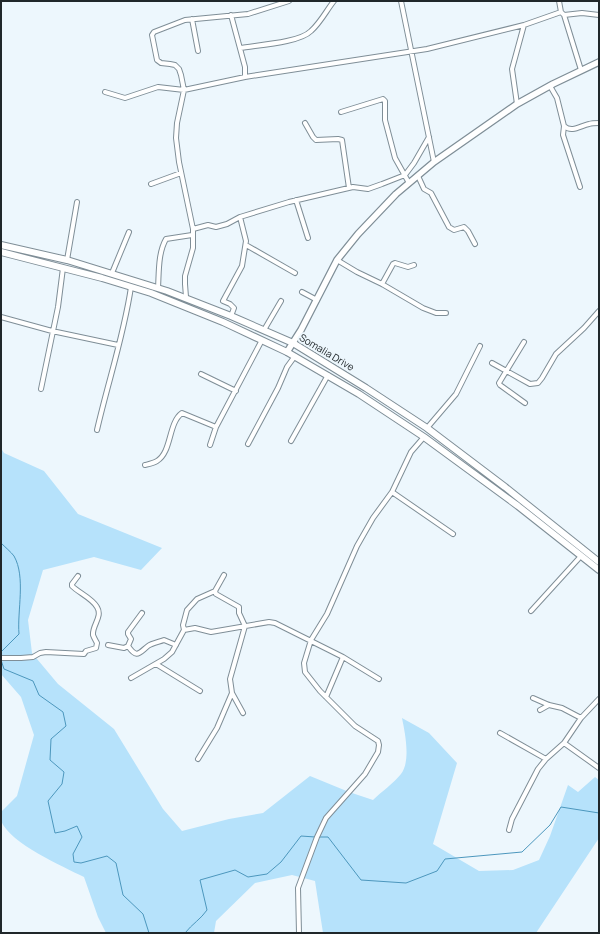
<svg xmlns="http://www.w3.org/2000/svg" width="600" height="934" font-family="Manrope,sans-serif">
<style>
.green{fill:#b6e2fb}
.lines{fill:none;stroke-linecap:round;stroke-linejoin:round}
.stream{stroke:#4c97bd;stroke-width:1}
.street-casing{stroke:#7f8e97;stroke-width:6}
.secondary-casing{stroke:#7f8e97;stroke-width:8}
.primary-casing{stroke:#7f8e97;stroke-width:8}
.street{stroke:#fff;stroke-width:4}
.secondary{stroke:#fff;stroke-width:5.5}
.primary{stroke:#fff;stroke-width:6}
.labels{text-anchor:middle;dominant-baseline:central;stroke-width:4;stroke-linejoin:round;paint-order:stroke}
.street-label{font-size:10px;fill:#20272a;stroke:#edf7fd}
</style>
<rect width="100%" height="100%" fill="#edf7fd"/>
<path class="green" d="M1,448L4,453L44,471L78,514L162,548L141,570L94,557L43,570L28,620L32,653L58,684L114,729L163,809L182,831L229,819L263,813L310,776L349,792L373,800C381,792 394,783 401,774C411,761 405,733 402,718L429,733L457,763L433,844L479,871L513,870L539,860L550,836L568,785L578,792L595,777L599,780V838L536,933H323L315,881L292,875L255,883L216,921L214,933H106L98,917L84,877C62,866 11,844 1,821C0,819 1,815 1,812L17,796L34,735L21,697L1,674Z"/>
<g class="lines">
<path class="stream" d="M1,543C5,547 11,552 14,556C26,577 17,611 19,634L1,652
M1,660L4,669L33,681L39,695L63,712L66,726L51,739L50,760L64,772L62,784L48,801L55,833L65,831L77,826L82,837L73,854L74,862L81,863L107,856L116,863L123,895L143,914L149,933
M319,837H328L361,880L406,883L437,871L445,859L522,852L550,825L561,807L599,813
M185,933C192,924 201,919 207,910L200,880L235,870L248,877L267,874L281,862L301,836L315,837"/>
<g class="street-casing">
<path id="street" d="M401,1L434,162
M559,1L561,12L564,15L582,13L599,15
M231,15L245,67V77
M564,15L581,70
M192,19L198,51
M240,48C257,45 299,43 311,31C321,22 326,11 334,1
M550,86L557,98L564,126C572,133 580,126 589,124C592,123 596,123 599,123
M105,92L125,98L158,87L184,90L245,77L427,49L524,25L561,12
M517,104L512,69L524,25
M341,112L383,99L385,101V120L395,158L409,183
M305,123L313,137L316,140L338,139L342,140L349,188
M564,126L563,135L580,187
M418,176L424,189L431,193L449,227L454,230L464,227L468,231L475,244
M151,184L181,173
M296,200L308,238
M193,229L208,225L216,227L227,224L240,217L289,202L353,187L368,189L382,184L405,175L414,163L429,137
M246,245L295,273
M67,260L77,202
M337,260L357,272L382,284L423,308L436,313H446
M112,273L129,232
M382,284L393,264L395,263L408,267L414,265
M158,288C159,272 158,253 166,239L192,235
M302,292L317,300
M186,297L185,284V276L193,248V229L179,162L176,138L177,123L184,90L181,75L179,69L175,65L170,64L161,63L157,60L152,35L154,32L185,20L248,14L289,1
M231,316L234,308L230,304L223,301L242,266L246,241L240,217
M1,317L52,331L118,345
M264,330L281,301
M524,342L499,383L500,385L525,403
M492,363L530,384L538,383L542,378L556,354L584,328L599,311
M201,374L236,391
M41,389L58,307L63,268
M427,428L456,394L480,346
M97,430C108,382 124,335 131,287
M291,441L328,375
M248,444L278,388L287,367L295,356
M210,445L216,427L262,340
M145,465C149,464 154,463 157,461C172,452 168,423 182,413L216,427
M392,492L453,534
M224,575L215,591L216,594L239,607V613L245,626L230,679L232,693L243,713
M531,611L581,556
M184,630L195,628L211,632L269,622L275,623L343,657L379,679
M108,645L124,648L128,646L131,639L128,634V632L142,613
M128,646C137,659 139,653 148,646C152,643 159,642 164,640L176,645
M1,658H21L33,657L40,653L46,652L84,654L86,651L96,648L97,643C96,641 94,638 93,635C92,625 103,617 97,607C92,598 79,593 72,586V584L78,576
M156,664L200,691
M131,678L164,659L172,652L184,630L183,625L187,610L197,599L215,591
M326,697L343,657
M533,698L549,705L562,708L581,718
M540,710L549,705
M500,733L546,759
M564,743L599,768
M198,759L217,728L232,693
M509,830L512,819L538,769L546,759L564,743L581,718L599,699
M299,933L298,888L317,837L326,818L365,774L378,752L379,745L378,741L355,726L320,691L305,672L304,663L311,640L327,614L357,546L373,518L392,492L411,452L424,437"/>
</g>
<g class="secondary-casing">
<path id="secondary" d="M287,352L301,330L337,260L358,234L396,194L434,162L517,104L553,84L599,62"/>
</g>
<g class="primary-casing">
<path id="primary" d="M1,245L67,260L167,291L231,316L293,343L366,388L427,428L505,487L599,562
M1,252L102,278L151,293L223,322L287,352L359,394L424,437L518,506L599,570"/>
</g>
<use href="#street" class="street"/>
<use href="#secondary" class="secondary"/>
<use href="#primary" class="primary"/>
</g>
<g class="labels">
<g class="street-label">
<text transform="translate(327 352) rotate(31)">Somalia Drive</text>
</g>
</g>
<rect width="600" height="934" fill="none" stroke="#20272a" stroke-width="4"/>
</svg>
